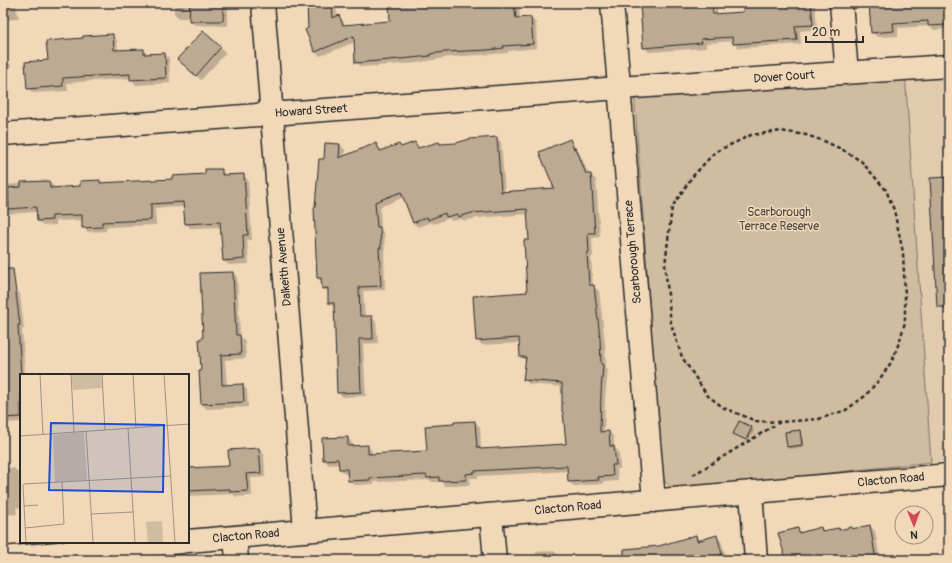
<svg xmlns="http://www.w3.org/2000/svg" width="952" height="563" font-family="Pangolin,sans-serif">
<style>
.built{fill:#e1caad}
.green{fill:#d0bca0;stroke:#7e7466}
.shadow{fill:#0003;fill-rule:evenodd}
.building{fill:#bdaa93;stroke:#2b2b2b}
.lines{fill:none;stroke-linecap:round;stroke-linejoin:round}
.minor-casing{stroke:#2b2b2b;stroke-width:25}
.path{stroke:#2b2b2b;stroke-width:2.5;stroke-dasharray:4 3;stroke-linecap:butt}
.minor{stroke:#f0d8b8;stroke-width:22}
.labels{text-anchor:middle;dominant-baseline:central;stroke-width:3;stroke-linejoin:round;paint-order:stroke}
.street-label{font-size:12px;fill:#2b2b2b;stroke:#f0d8b8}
.park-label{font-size:12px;fill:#4c4842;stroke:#f0d8b8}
.inset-road{fill:none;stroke:#a19380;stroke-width:1}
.view{fill:#1d4ed8;fill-opacity:0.15;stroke:#1d4ed8;stroke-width:2}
.inset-edge{fill:none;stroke:#2b2b2b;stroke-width:2}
</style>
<rect width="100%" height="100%" fill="#f0d8b8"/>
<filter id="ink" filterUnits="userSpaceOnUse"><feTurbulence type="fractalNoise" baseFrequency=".025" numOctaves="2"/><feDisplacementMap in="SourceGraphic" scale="8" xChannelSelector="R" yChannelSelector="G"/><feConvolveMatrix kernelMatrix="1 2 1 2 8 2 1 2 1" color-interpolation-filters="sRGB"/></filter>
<g filter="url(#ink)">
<path class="built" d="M949,69V461L931,462L905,72Z"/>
<path class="green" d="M905,72L931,462L674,490L662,479L634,92Z"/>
<path class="shadow" d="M3,3H15L19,18L3,21Z
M174,3H228V26L195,25L190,20V18H179L174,13Z
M308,3H336L337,17L339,16L343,21L345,26L392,22L390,3H519L520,19L531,18L536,23L537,48L508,51V53L493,54L450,57L416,63L361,67L356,62L355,42L320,56L315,52L309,29Z
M641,3H682V6L712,3L717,8V15L744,13V3H815L817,29L800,31L801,44L739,48L734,43V41L706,43V48L649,52L644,47ZM712,7H714L715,19H713Z
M870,3H949V29L934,30L930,26L898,28V36L877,37L872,32Z
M203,32L226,53L201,80L183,64Z
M112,35L117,40L118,51L143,50L148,54H164L169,58L170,83L136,85L131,78L67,83L68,91L33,93L28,88L49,61Z
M3,59L11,65L3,85Z
M496,138L501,142L505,193L555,189L570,140L580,154L589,175H591L596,180L600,237L592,238L593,257H591L593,286L599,291L605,343L606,369L608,370L605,397L604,433L609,432L614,437V447L619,452L620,469H617L618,481L603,482V484L574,486L569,482V471L478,476V478H470V485L445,486L441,482H432L430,480L374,482V484L354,485L349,480V474H345L340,469V464L329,465L324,460L348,438L352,443L353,447L367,446L372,451V455L428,452L475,422L480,427L481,450L567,445L563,387L529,384L524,379L526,362L521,356L520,343L482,345L477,340L528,293L530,241L529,214L477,218L464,221L462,219L452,221L449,218L434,224L431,222L418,227L413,222L404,197L380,207L381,230L384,233L385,252H384L385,290L363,291L365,317H372L376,322L378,343L363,344L366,396L343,397L338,392L334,308L329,303V293L323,288L322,282L318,278L326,144L340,145L345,150L344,157L376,144L382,151L399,145L402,148L415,143L420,149Z
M221,170L226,176L243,175L248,180L252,240H247L249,264L229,265L224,261L222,227L190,228L186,223L185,207L155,208L156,225L106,227V231L88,232L83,227V220L56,221V225L43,226L38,221L37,212L4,214L5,223H3V185L49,182L54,186V189L81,187L100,181L103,184L173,180L206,174Z
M949,178V312H947L938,303Z
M3,249L6,290L15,289L20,294L24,329H22L25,375H21V422L3,423Z
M233,273L237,277L240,336L245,341L246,358L225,360L227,386L242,385L247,390L248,407L207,409L202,404V371L204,339Z
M752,428L754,430L748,441L734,434Z
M800,431L802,434L804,447L790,449L788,447Z
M259,449L264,454L265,477L251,478L252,496L236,497L233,494L188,496V469L230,467Z
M3,468H14L19,473V479L21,478V507L16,508L17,514L3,515Z
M870,526L875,531L880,560H787L797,529L802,533L821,528L824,532L838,529L840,531L852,529L853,530Z
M949,532V554L943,534Z
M696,536L700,541L716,536L721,541L727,559L725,560H591L600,559V555L642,552Z
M554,551L559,556V559L563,558L565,560H536V552Z"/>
<path class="building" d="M190,3H224L223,21H189Z
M307,3H332L333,18L339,15L343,25L390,21L389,3H514L516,18L531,17L533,44L503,46L504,48L488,50L445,52L430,54V56L411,58L355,63L354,36L315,52L305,30L308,28Z
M640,3H668L669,6L712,3L713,14L743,12V3H811L813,25L795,26L797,40L733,44L732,37L701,39L702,43L643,48Z
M869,3H949V22L946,23L947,25L928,26V21L893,23L894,31L871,33Z
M203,31L221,47L196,76L177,59Z
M113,34L114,50L144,49V54L165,53L166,78L130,80V74L63,78V86L27,89L25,62L48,60L46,41L83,38V36Z
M497,137L501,192L554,188L539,152L570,139L574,149L576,148L586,174H591L595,233H588L589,253H587L589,285H594L600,338L601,364L603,365L601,391L600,432L609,431L610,446H614L616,465H612L613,476L598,477L599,480L568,482L567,466L474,471V473L466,474V480L439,481V477L427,478L426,475L370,478V480L348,481L347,469H339L338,459L323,460L322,438L348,437V446L368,445V454L427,451L425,426L454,424V422L475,421L477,447H479L480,449L566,444L563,412H562V383L523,380L526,357H520L519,338L476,341L473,296L527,292L524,240H529L527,209L472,213L458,217V214L446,217L445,213L428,220L427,217L413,223L401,192L375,202L377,227H380L381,248H379L381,286L359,287L360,316H372L373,339H359L361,392L337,393L334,303H328V288L322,289L321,278H317L314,207H315L319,159H324L325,143L340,144L339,158L376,143L380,151L399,144L401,147L415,142L418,148L439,142L440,144L456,143L470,139Z
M205,169H222V175L244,174L248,235H243L244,259L223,261L220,222L185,224L183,202L151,204V220L102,222V227L82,228V215L52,216V220L37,221L36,207L9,209L8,188L21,187V182L49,181L50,188L80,186V181L100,180V183L172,179V176L205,174Z
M949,177V307H937L930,178Z
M3,269H13L20,325H18L21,375V417L3,418Z
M233,272L236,335H240L241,354L221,355L222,385L243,384L244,402L201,404L199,370H201L199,339L203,338L200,273Z
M739,421L752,427L746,440L733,434Z
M800,430L802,445L787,447L785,432Z
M259,448L261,473L246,474L248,491L230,492V489L188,491V468L229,466L228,450Z
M870,525L876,560H786L778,533L798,528L799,533L821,527L822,531L839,528V530L852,527V529Z
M696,535L697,541L717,535L722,554L720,555L721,557L712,560H624V549L659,546Z"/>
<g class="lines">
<g class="minor-casing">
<path id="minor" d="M263,3L305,531
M612,3L654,501
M841,3L847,73
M3,134L619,88L949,66
M751,492L756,560
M491,515L495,560
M235,537L237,560
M188,541L949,475
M3,558L182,542"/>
</g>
<path class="path" d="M693,475L780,422L819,419L846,410L865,396L879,380L892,361L900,340L905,322V295L903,252L894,210L886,190L861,161L843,150L824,141L806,135L781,131L751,135L715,152L692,177L672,207L665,265L671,324L682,357L707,395L724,408L756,421L780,422"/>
<use href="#minor" class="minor"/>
</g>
</g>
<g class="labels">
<g class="street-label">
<text transform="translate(784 77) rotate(-4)">Dover Court</text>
<text transform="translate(311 111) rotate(-4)">Howard Street</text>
<text transform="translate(633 252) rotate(-95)">Scarborough Terrace</text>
<text transform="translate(284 267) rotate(-95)">Dalkeith Avenue</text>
<text transform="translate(891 480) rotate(-5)">Clacton Road</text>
<text transform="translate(568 508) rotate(-5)">Clacton Road</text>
<text transform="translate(246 536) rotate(-5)">Clacton Road</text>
</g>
<g class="park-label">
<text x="779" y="212">Scarborough<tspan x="779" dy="14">Terrace Reserve</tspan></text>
</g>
</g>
<g transform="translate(20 374)">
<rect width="169" height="169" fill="#f0d8b8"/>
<path d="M51,0H81L82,14L53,16ZM64,58L67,106L35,108L33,61ZM142,147L143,169H128L126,148Z" fill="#d0bca0"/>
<path class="inset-road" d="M20,0L23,60M51,0L54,58M82,0L85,56M113,0L116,54M144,0L155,169M108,54L115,169M66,57L73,169M0,62L169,50M4,132L18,131M71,140L113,138M5,154L44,150L42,108M6,169L3,112L4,110L151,102"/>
<path class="view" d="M31,49L144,51L143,118L29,116Z"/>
<rect width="169" height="169" class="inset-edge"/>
</g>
<rect width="952" height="563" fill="none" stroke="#f0d8b8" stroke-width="16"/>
<rect x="8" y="8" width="936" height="547" fill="none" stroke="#2b2b2b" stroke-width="1.5" filter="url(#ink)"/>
<g transform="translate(914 525) rotate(179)"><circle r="19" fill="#f0d8b8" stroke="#a19380"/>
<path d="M0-3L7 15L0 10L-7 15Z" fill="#d1495b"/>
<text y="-6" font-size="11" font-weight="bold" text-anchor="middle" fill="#2b2b2b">N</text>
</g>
<path d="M806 36v6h57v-6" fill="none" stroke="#2b2b2b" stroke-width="2"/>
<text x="812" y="36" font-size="12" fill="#2b2b2b" stroke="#f0d8b8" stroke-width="3" paint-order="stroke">20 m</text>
</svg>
